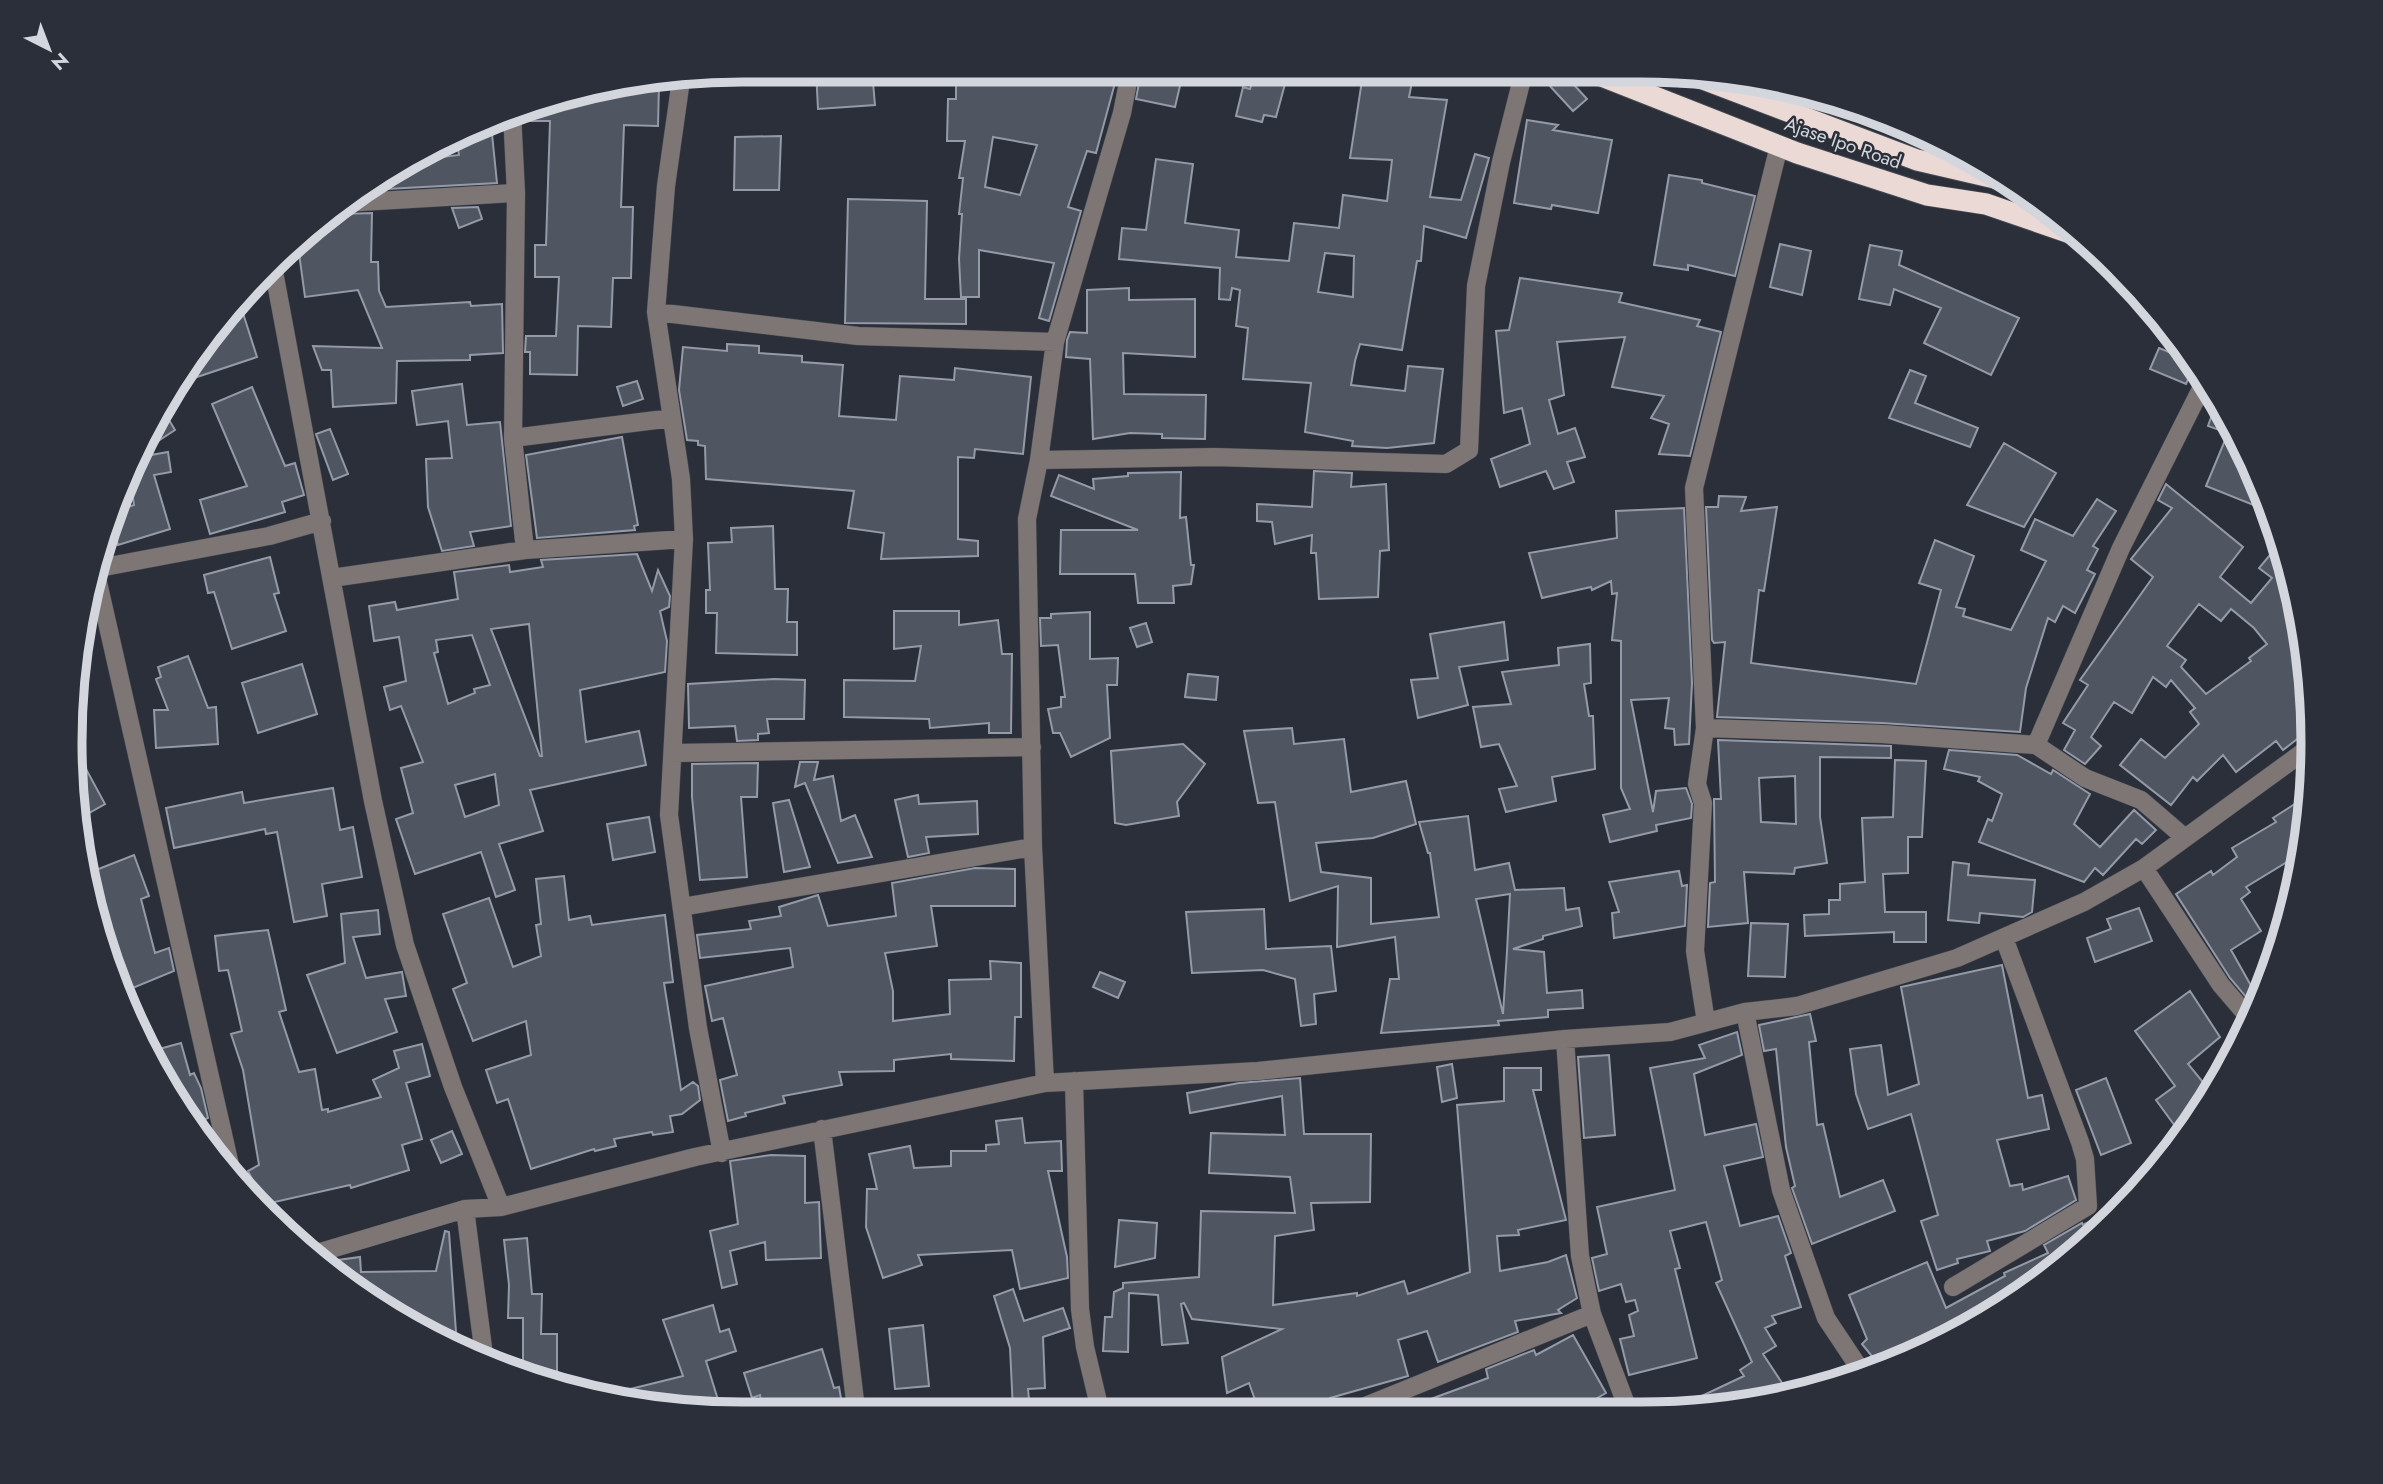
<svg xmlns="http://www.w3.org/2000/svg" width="2383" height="1484" font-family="Jost,sans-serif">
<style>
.building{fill:#4f5561;stroke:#949aa7;stroke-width:2;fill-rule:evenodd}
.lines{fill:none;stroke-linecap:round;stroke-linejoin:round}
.minor-casing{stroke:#454a53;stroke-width:19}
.highway-casing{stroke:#454a53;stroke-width:23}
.minor{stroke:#7d7674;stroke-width:18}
.highway{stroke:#ebd9d5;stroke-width:21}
.labels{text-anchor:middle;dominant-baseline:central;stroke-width:5;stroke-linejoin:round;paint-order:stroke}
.street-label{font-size:19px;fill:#d3d6dd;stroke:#2a2f39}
.rim{fill:none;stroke:#d3d6dd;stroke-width:9}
</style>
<rect width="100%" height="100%" fill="#2a2f39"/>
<path class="building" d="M816,70L872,71L875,105L818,109Z
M1005,72H1075L1115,83L1096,153L1087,151L1068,207L1081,211L1049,321L1039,318L1054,263L979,250V297H961L959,259L962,214H959L963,178H959L965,141H947L948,99H956V77H1004ZM993,137L1037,145L1020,195L985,187Z
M1141,72L1183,73L1175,107L1136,99Z
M1255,73H1288L1276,117L1264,115L1262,122L1236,116L1243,87L1250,89Z
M1363,74L1413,77L1409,97L1447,100L1430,197L1461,200L1475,154L1489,158L1466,238L1424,226L1421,261H1417L1402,350L1360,344L1355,361L1351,385L1405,391L1408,366L1443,369L1434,443L1387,448L1352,446L1353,441L1305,432L1311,383L1243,379L1248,328L1236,326L1240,290L1232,288L1230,300L1219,299L1220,268L1119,259L1122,228L1146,230L1156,159L1193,164L1185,223L1239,230L1236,257L1289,261L1294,223L1339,228L1343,195L1387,201L1392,160L1350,158ZM1325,253L1354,256L1353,297L1318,292Z
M1560,75H1565L1587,99L1573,111L1549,85Z
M659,84L658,126L624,125L621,207H633L631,278H613L611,327L578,326L577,375L530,374V352H525L526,336H556L559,277H535V245H546L550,121H530L531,105Z
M1527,120L1558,125L1553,130L1612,140L1598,213L1552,205L1551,209L1514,203Z
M491,124L497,183L368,190L427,159L459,155L457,142Z
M781,136L779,190H734L735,137Z
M1669,175L1702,180V183L1755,196L1735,276L1688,265V270L1654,265Z
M848,199L927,201L925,299H966V324L845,323Z
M478,207L482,219L459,228L452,208Z
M333,209L343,214L372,213L371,262H378L379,291L386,307L470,302L471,306L502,304L503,353L470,355V360L397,361L396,403L333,407L331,370H322L313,346L382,348L358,290L305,297L298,246Z
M1780,244L1811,251L1802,295L1770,287Z
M1870,245L1902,251L1899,265L2019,318L1991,375L1924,343L1941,308L1894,289L1890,305L1859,299Z
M1520,278L1622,293L1619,302L1700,320L1697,326L1721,332L1690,456L1659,454L1669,424L1651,418L1664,396L1612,387L1625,337L1557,342L1564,395L1549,400L1558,434L1575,428L1585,457L1567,462L1574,482L1554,489L1546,471L1500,487L1491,459L1530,444L1522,408L1504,413L1496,331L1509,330Z
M1129,288V300L1195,299V357L1123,353L1124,394L1206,395L1205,439L1162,438V434L1130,433L1093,439L1090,359L1066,357L1067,340L1070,332L1087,333V290Z
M241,307L257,357L176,384L183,368Z
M727,344L759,346V353L802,356V362L843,365L839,416L896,420L900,376L954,380L955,368L1031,377L1023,454L975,449L974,458L958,457V539L978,541V556L881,559L884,533L848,528L854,491L706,479L705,446L698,445V441L687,440L679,390L683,347L727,351Z
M2159,348L2191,361L2194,366L2186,384L2150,369Z
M1910,370L1926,376L1915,403L1978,428L1970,447L1889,418Z
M637,381L643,399L623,406L617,387Z
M462,384L467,425L500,422L511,526L470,532L474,546L442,551L428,507L426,459L452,458L448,421L417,425L412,391Z
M252,387L285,466L295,463L304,495L282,502L285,512L210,534L200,500L247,486L212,404Z
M2218,398L2223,406L2271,512L2206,486L2228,433L2208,426Z
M163,410L175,430L143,451L156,425Z
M330,429L348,474L333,480L316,434Z
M622,437L638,525L634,526L635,530L537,538L526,455Z
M2004,443L2056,473L2024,527L1967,505Z
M168,452L171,472L154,475L170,529L118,545L110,518L113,512L134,505L130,477L140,457Z
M1314,471L1352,473L1351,487L1386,484L1389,550L1380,551L1378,597L1319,599L1316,553H1311L1312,535L1275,544L1272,522L1257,521V504L1312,507Z
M1181,472L1180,518L1186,517L1191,565H1194L1191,584L1173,586L1174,603H1138L1135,574H1060L1061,530H1138L1051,496L1059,475L1094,489L1093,479L1128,476V473Z
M2166,484L2243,547L2220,577L2251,603L2272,578L2259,568L2270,555L2283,566L2286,562L2293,595L2287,590L2284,594L2297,611L2307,654L2310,729L2283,750L2276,741L2236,772L2223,755L2197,781L2193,777L2171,805L2120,765L2141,739L2165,758L2199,724L2190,712L2195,708L2171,680L2166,687L2153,677L2132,713L2114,702L2091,737L2101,746L2085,764L2064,750L2075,730L2063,723L2088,685L2080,680L2153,577L2131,559L2172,508L2158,500ZM2199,604L2221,621L2231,609L2254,628L2267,644L2249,658L2251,661L2206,694L2181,667L2186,660L2167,646Z
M1719,496L1746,497L1741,511L1777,507L1764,591L1759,590L1751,663L1916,684L1941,590L1919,583L1935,540L1974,556L1956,607L1965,609L1963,616L2011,630L2046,561L2021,550L2035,519L2073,536L2097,499L2116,511L2093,546L2098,549L2087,570L2095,574L2075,613L2063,606L2055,622L2048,618L2026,688L2020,732L1882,723L1717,717L1725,642L1714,643L1712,640L1706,507H1718Z
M1684,508L1692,683L1689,744L1675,745L1674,729L1665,728L1669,698L1631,700L1653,812L1656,791L1686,788L1692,804L1691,818L1656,825L1657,831L1610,842L1603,815L1630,809L1621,788V641L1612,640L1617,593L1612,594L1611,581L1592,590L1591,587L1542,598L1529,553L1617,538L1616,511Z
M773,526L775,589H788L787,622H797V655L716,653L717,613H706V590H710L708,543L732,542L731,528Z
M637,554L652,591L658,570L670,596L669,607L660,611L667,641L665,672L580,690L586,742L639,731L646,765L530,790L543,831L499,844L515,890L496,897L481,852L415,874L396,819L413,813L401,768L423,762L401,706L390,710L384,687L406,681L399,637L374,641L369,606L395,602L397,610L458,599L454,572L509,565L510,572L543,567L541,560ZM529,624L542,756H540L491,629ZM472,635L490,685L474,689L475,693L448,704L434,653L438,652L436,640ZM495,774L499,805L465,817L455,785Z
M270,557L279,593L274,594L286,631L232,649L214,592L208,593L204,575Z
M894,611H959V625L998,620L1002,654H1012L1011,733H989V723L930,728L929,719L844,717V680L915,681L921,646L894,649Z
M1090,612V659L1118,658L1117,685H1107L1110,738L1071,757L1060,733H1053L1048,709L1061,707V697H1065L1058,645L1041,646L1040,618H1051V614Z
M1504,622L1508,660L1459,667L1468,705L1418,718L1411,680L1438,678L1430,634Z
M1146,623L1152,642L1137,647L1130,628Z
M1590,644L1591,683L1584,684L1589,716H1593L1595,769L1552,777L1556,801L1506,812L1499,789L1517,786L1499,744L1481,747L1473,707L1511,704L1502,672L1559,665L1558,648Z
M188,656L208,708L216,707L218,744L156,748L154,710H168L156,679L161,677L158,667Z
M302,664L317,714L258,733L242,683Z
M1188,674L1218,677L1216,700L1185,697Z
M774,679L805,680L804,719H767L769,733L758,734V740L737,741L735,726L689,728L688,684Z
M1292,728L1294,744L1344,739L1351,792L1406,781L1416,824L1373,838L1316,843L1321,872L1371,878V924L1439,917L1430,853H1428L1419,822L1468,816L1475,870L1509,863L1515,890L1564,888L1566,910L1579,908L1582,926L1543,936V939L1513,949L1544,952L1547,993L1582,990L1583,1008L1548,1010V1017L1498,1021L1499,1025L1381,1033L1390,979H1399L1395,937L1337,947L1338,886L1290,901L1275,802L1258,803L1244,731ZM1510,894L1507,951L1503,1014L1476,899Z
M1718,740L1891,746V758L1820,757V817L1827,863L1795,868L1794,874L1744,872L1748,923L1708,927L1710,883L1715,882L1714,799H1721ZM1795,776L1796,824L1761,822L1759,778Z
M1183,744L1205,764L1177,802L1179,816L1126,825L1115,823L1111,751Z
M73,745L105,804L82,817L71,746Z
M1949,750L2017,755L2051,774L2053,770L2090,794L2074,824L2100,847L2134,810L2156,830L2142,844L2136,839L2103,875L2095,868L2084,882L1979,842L1988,819L1992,821L2002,794L1978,781L1980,777L1944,769Z
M1895,760L1926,761L1922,837H1908V873L1883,874L1885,912H1926V942H1894V932L1805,936L1804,915L1829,914V900H1840V884L1865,882L1862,818L1893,817Z
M800,762H818L814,780L833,776L841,821L855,815L872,857L838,863L805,783L795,787Z
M758,763L757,797H741L747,877L700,880L692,797V764Z
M333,788L340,830L353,827L362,877L322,884L327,916L294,922L277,832L266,834L265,829L174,848L166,808L242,792L244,803Z
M918,795L919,804L977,801L978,834L926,837L929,853L908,857L895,800Z
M789,800L810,867L784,872L773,803Z
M2301,800L2307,810L2300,854L2246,887L2250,892L2241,899L2261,931L2231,950L2254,991L2246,997L2230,978L2176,894L2211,871L2213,875L2237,857L2232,848L2276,822L2273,818Z
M649,817L655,852L613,860L607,824Z
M134,855L149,896L141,899L155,953L169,948L174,971L123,992L106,958L91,872Z
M1953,862L1969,864L1968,875L2035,880L2032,912L2023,917L1980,913L1979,923L1948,920Z
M975,868L1015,869V906H931L937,946L885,953L893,991V1021L950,1014L949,980L991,979L990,961L1021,963V1017H1015L1014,1061L951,1059V1054L894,1060V1071L839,1072L842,1085L783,1096L785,1103L745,1113L746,1116L728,1121L720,1080L737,1075L723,1018L712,1021L705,986L793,967L790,948L700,958L697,935L751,929L749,921L781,916L779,907L818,895L828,926L896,916L892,883Z
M1679,871L1682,886L1687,885L1685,926L1614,938L1612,913L1619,912L1609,882Z
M564,876L569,920L590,916L592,925L665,915L673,982L664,983L681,1090L693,1082L698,1086L700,1100L682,1114L670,1116L673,1132L653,1135L652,1132L614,1139L616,1146L595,1151L594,1149L531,1169L508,1099L497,1103L486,1070L531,1055L526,1021L473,1041L453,989L467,983L443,914L489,898L513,967L541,956L536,925L541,924L536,879Z
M2139,908L2152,941L2095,962L2087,938L2111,929L2107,919Z
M1264,909L1266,949L1331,946L1336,991L1314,994L1316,1024L1301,1026L1295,979L1263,970L1192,973L1186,912Z
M378,910L380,934L353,937L366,978L402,972L406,996L385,999L397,1032L337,1053L307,975L345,963L341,914Z
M1751,923L1788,924L1785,977L1748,976Z
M268,930L286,1010L279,1012L299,1072L315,1069L322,1110L328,1109V1112L381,1097L373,1080L399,1068L394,1051L422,1044L430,1076L406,1083L422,1139L402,1145L409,1170L351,1188L350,1185L266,1204L262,1199L248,1171L259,1165L243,1070L231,1034L242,1031L228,970L219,971L215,936Z
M2002,965L2028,1098L2042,1095L2049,1129L1997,1140L2010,1186L2022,1184L2023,1190L2068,1176L2076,1200L2025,1231L1987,1241L1990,1251L1957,1259L1958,1263L1937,1270L1921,1221L1938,1215L1911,1114L1868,1129L1856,1094L1850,1049L1881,1045L1888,1095L1919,1084L1901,987Z
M1100,972L1125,982L1118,998L1093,987Z
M2190,991L2220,1037L2188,1064L2211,1092L2195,1118L2175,1126L2156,1100L2175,1086L2135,1031Z
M1810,1014L1816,1041L1809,1042L1817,1125L1823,1124L1840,1197L1883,1180L1895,1211L1812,1244L1792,1188L1795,1186L1786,1147L1776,1049L1764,1051L1759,1025Z
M1737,1032L1742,1055L1694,1074L1705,1135L1756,1124L1763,1157L1724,1166L1740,1226L1778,1216L1791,1253L1785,1256L1801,1307L1772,1316L1776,1323L1765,1328L1776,1346L1763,1354L1790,1395L1673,1412L1672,1410L1744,1376L1740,1370L1752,1362L1716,1283L1722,1280L1706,1222L1670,1231L1680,1268L1675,1269L1697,1358L1629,1375L1620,1339L1634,1336L1629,1315L1638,1311L1635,1300L1626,1302L1621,1284L1599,1291L1592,1258L1607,1254L1597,1207L1675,1190L1650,1068L1705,1058L1699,1045Z
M181,1043L190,1075L194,1073L201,1088L208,1118L192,1125L183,1116L152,1051Z
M1609,1055L1615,1135L1584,1138L1578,1057Z
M1452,1064L1457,1098L1442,1102L1437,1067Z
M1504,1068H1541V1090H1533L1566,1220L1518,1230L1519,1235L1497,1236L1500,1271L1548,1262L1566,1255L1577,1298L1558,1310L1561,1313L1515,1321L1518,1332L1438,1362L1427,1331L1398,1340L1408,1376L1330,1398L1335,1411H1259L1249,1383L1227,1393L1222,1357L1282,1329L1192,1319L1184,1303L1181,1304L1188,1343L1162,1345L1158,1295L1129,1293L1128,1352L1103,1351L1105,1317H1112L1114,1292L1123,1288V1283L1199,1277L1201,1211L1295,1213L1290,1177L1209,1173L1211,1133L1285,1135L1282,1096L1190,1113L1187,1093L1239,1083L1300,1078L1304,1134H1371L1370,1202L1311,1203L1314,1230L1275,1236L1273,1305L1357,1293V1296L1404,1281L1408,1294L1470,1272L1457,1105L1504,1101Z
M2106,1078L2131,1143L2101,1155L2076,1090Z
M1022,1118L1025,1143L1061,1141L1062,1171H1048L1067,1257L1068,1278L1020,1289L1012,1250L918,1255L922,1265L883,1278L866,1227L867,1189H877L869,1154L910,1146L914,1168L951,1166V1151H986V1145L999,1144L996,1121Z
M452,1131L462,1154L441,1163L431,1140Z
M771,1155L805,1156V1203L819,1202L821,1258L766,1260L765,1242L730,1251L737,1284L722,1288L710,1231L738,1224L730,1161Z
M2119,1206L2121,1208L2084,1247L1977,1324L1879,1365L1862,1344L1867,1339L1849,1295L1927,1262L1946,1308L2005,1276L2004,1273L2048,1253L2044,1245L2082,1223L2083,1225Z
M1119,1220L1157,1223L1155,1258L1115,1267Z
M445,1231L449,1232L457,1347L330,1272L331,1261L360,1257L361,1272L436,1271Z
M527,1238L532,1294H542L541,1334H557V1382L523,1373V1318H508L509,1285L504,1240Z
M1013,1289L1024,1321L1063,1308L1070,1328L1043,1337L1045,1388L1028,1389L1030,1410H1013L1010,1348L994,1296Z
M713,1305L720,1332L729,1329L736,1351L706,1361L719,1403L707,1406L708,1409L655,1408L606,1395L683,1376L663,1320Z
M923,1325L929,1386L895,1389L889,1329Z
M1573,1335L1606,1393L1573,1412L1398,1411L1488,1378L1486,1369L1534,1350L1536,1355Z
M822,1349L834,1388L839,1387L843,1409H762L760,1395L752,1398L744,1373Z"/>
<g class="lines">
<g class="minor-casing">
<path id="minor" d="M681,80L666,186L656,312L681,479L684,539L669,815L698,1028L722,1153
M512,113L516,193L513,438L525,550
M343,203L516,193
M274,272L373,801L405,945L453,1087L501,1207
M656,312L858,336L1055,342
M513,438L672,418
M1039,460L1215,457L1446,464L1469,450L1476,286L1501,162L1523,75
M99,568L269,536L322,521
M97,578L230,1165
M332,578L525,550L684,539
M1705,728L1882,734L2036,745L2085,778L2141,800L2184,837
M2036,745L2121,548L2205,381
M674,753L1032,747
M2144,868L2221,985L2251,1020
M682,907L1033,847
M1745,1012L1781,1190L1826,1318L1862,1372
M1706,1022L1695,951L1703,803L1697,784L1705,728L1694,488L1779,146
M1565,1039L1580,1256L1592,1314L1629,1412
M1074,1081L1080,1309L1085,1347L1100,1410
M1045,1083L1033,847L1027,519L1039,460L1055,342L1122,113L1130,72
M822,1129L856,1409
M465,1209L485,1363
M314,1254L465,1209L501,1207L695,1157L1045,1083L1258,1071L1565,1039L1670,1032L1745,1012L1797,1006L1957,958L2084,902L2144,868L2310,747
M1953,1287L2088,1206L2085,1159L2080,1142L2004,938
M1353,1411L1592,1314"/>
</g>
<g class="highway-casing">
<path id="highway" d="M1599,75L1797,153L1927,195L1986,204L2079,236
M1695,76L1917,160L1999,179"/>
</g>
<use href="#minor" class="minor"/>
<use href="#highway" class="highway"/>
</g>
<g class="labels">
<g class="street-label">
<text transform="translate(1843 143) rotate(19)">Ajase Ipo Road</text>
</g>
</g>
<path d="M0 0H2383V1484H0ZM742 82H1641A660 660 0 0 1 2301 742V742A660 660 0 0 1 1641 1402H742A660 660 0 0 1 82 742V742A660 660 0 0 1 742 82Z" fill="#2a2f39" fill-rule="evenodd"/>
<path class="rim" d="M742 82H1641A660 660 0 0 1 2301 742V742A660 660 0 0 1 1641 1402H742A660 660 0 0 1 82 742V742A660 660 0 0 1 742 82Z"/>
<g transform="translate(49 49) rotate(138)" stroke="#2a2f39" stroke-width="5" paint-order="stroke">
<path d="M0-5L12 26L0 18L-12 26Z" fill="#d3d6dd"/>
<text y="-10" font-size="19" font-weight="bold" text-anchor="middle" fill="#d3d6dd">N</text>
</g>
</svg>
